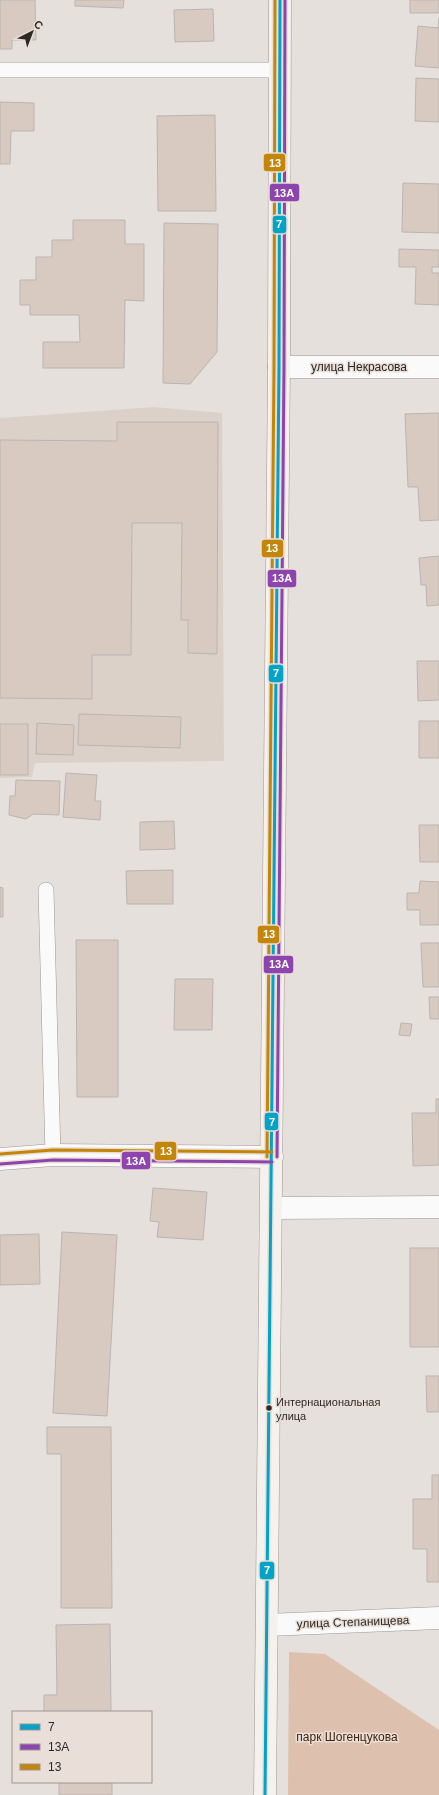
<svg xmlns="http://www.w3.org/2000/svg" width="439" height="1795" font-family="Arial,sans-serif">
<style>
.built{fill:#dcd1c9}
.green{fill:#ddc0ad}
.building{fill:#d8cac0;stroke:#b9b5b2}
.lines{fill:none;stroke-linecap:round;stroke-linejoin:round}
.lane-casing{stroke:#9b9795;stroke-width:16}
.street-casing{stroke:#9b9795;stroke-width:23}
.secondary-casing{stroke:#9b9795;stroke-width:23}
.lane{stroke:#fbfafa;stroke-width:15}
.street{stroke:#fbfafa;stroke-width:22}
.secondary{stroke:#f5f1ed;stroke-width:22}
.bus-1-casing{stroke:#e9dfd8;stroke-width:6}
.bus-2-casing{stroke:#e9dfd8;stroke-width:6}
.bus-3-casing{stroke:#e9dfd8;stroke-width:6}
.bus-1{stroke:#02a3c6;stroke-width:3}
.bus-2{stroke:#8e44ad;stroke-width:3}
.bus-3{stroke:#c4860a;stroke-width:3}
.bus-dot{fill:#2c2826;stroke:#e9dfd8;stroke-width:1.5}
.labels{text-anchor:middle;dominant-baseline:central;stroke-width:3;stroke-linejoin:round;paint-order:stroke}
.bus-label{font-size:11px;fill:#2c2826;stroke:#e9dfd8;text-anchor:start}
.street-label{font-size:12px;fill:#2c2826;stroke:#e9dfd8}
.park-label{font-size:12px;fill:#41220c;stroke:#e9dfd8}
.line-badge{stroke:#e9dfd8;stroke-width:1.5}
.badge-label{font-size:11px;text-anchor:middle;font-weight:bold;fill:#fff}
</style>
<rect width="100%" height="100%" fill="#e5e0dc"/>
<path class="built" d="M154,407L222,413L224,761L35,763L32,777L0,778V418Z"/>
<path class="green" d="M289,1652L325,1654L439,1730V1795H288Z"/>
<path class="building" d="M0,0H35L36,40H12V49H0Z
M75,0H124L123,8L75,6Z
M410,0H439V13H410Z
M213,9L214,41L175,42L174,10Z
M439,18V68L415,66L418,26L438,28Z
M416,78L439,79V122L415,121Z
M0,102L34,103V131H11L10,164H0Z
M215,115L216,211H158L157,116Z
M403,183L439,184V233L402,232Z
M73,220H125V244H144V301L125,300L124,368H43V342H80L79,315H30V305H20V280H36V257H52V240H73Z
M164,223L218,224L217,352L190,384L163,383Z
M399,249L439,250V267H432V273H439V305L415,304L416,267H399Z
M439,413V520L420,521L418,487H408L405,414Z
M117,422H218L217,654L188,653V620H181L182,523H132L131,655H92V699L0,698V440L117,441Z
M439,556V605L427,606L426,585H421L419,558Z
M417,661H439V700L418,701Z
M79,714L181,717L180,748L78,745Z
M419,721H439V758H419Z
M37,723L74,725L73,755L36,754Z
M0,724H28V775H0Z
M66,773L97,775L95,801H101L100,820L63,817Z
M16,780L60,781L59,815L33,814L26,819L9,815L10,796H15Z
M174,821L175,849L140,850V822Z
M419,825H439V862H420Z
M173,870V904H127L126,871Z
M420,881L439,882V925H420V910H407V893H419Z
M0,887L3,888V917H0Z
M76,940H118V1097H77Z
M421,943H439V987H423Z
M175,979H213L212,1030H174Z
M429,997H439V1019H430Z
M401,1023L412,1024L410,1036L399,1035Z
M436,1099H439V1165L413,1166L412,1113H436Z
M153,1188L207,1192L203,1240L157,1237L159,1222L150,1221Z
M62,1232L117,1235L107,1416L53,1413Z
M39,1234L40,1284L0,1285V1235Z
M410,1248H439V1347H410Z
M426,1376H439V1412H427Z
M47,1427H111L112,1608H61V1454H47Z
M432,1475H439V1582H427V1549H413V1499H432Z
M110,1624L111,1712H44V1695H57L56,1625Z
M59,1782H112V1795H59Z"/>
<g class="lines">
<g class="lane-casing">
<path id="lane" d="M0,70H280
M46,890L53,1155"/>
</g>
<g class="street-casing">
<path id="street" d="M279,367H439
M0,1159L53,1155L272,1157
M272,1208L439,1207
M267,1625L439,1618"/>
</g>
<g class="secondary-casing">
<path id="secondary" d="M265,1795L279,367L280,0"/>
</g>
<use href="#lane" class="lane"/>
<use href="#street" class="street"/>
<use href="#secondary" class="secondary"/>
<g class="bus-1-casing">
<path id="bus-1" d="M265,1795L279,367L280,0"/>
</g>
<g class="bus-2-casing">
<path id="bus-2" d="M277,1157L284,367L285,0
M0,1164L53,1160L272,1162"/>
</g>
<g class="bus-3-casing">
<path id="bus-3" d="M0,1154L53,1150L272,1152
M267,1157L274,367L275,0"/>
</g>
<use href="#bus-1" class="bus-1"/>
<use href="#bus-2" class="bus-2"/>
<use href="#bus-3" class="bus-3"/>
</g>
<circle class="bus-dot" cx="269" cy="1408" r="3.5"/>
<g class="labels">
<g class="bus-label">
<text x="276" y="1402">Интернациональная<tspan x="276" dy="14">улица</tspan></text>
</g>
<g class="street-label">
<text x="359" y="367">улица Некрасова</text>
<text transform="translate(353 1622) rotate(-2)">улица Степанищева</text>
</g>
<g class="park-label">
<text x="347" y="1737">парк Шогенцукова</text>
</g>
</g>
<g class="line-badge">
<rect x="263" y="153" width="23" height="19" rx="4" fill="#c4860a"/>
<rect x="269" y="183" width="31" height="19" rx="4" fill="#8e44ad"/>
<rect x="272" y="215" width="15" height="19" rx="4" fill="#02a3c6"/>
<rect x="261" y="539" width="23" height="19" rx="4" fill="#c4860a"/>
<rect x="267" y="569" width="30" height="19" rx="4" fill="#8e44ad"/>
<rect x="268" y="664" width="16" height="19" rx="4" fill="#02a3c6"/>
<rect x="257" y="925" width="23" height="19" rx="4" fill="#c4860a"/>
<rect x="263" y="955" width="31" height="19" rx="4" fill="#8e44ad"/>
<rect x="264" y="1112" width="15" height="19" rx="4" fill="#02a3c6"/>
<rect x="154" y="1141" width="23" height="20" rx="4" fill="#c4860a"/>
<rect x="121" y="1151" width="30" height="19" rx="4" fill="#8e44ad"/>
<rect x="259" y="1561" width="16" height="19" rx="4" fill="#02a3c6"/>
</g>
<g class="badge-label">
<text x="275" y="167">13</text>
<text x="284" y="197">13А</text>
<text x="279" y="228">7</text>
<text x="272" y="552">13</text>
<text x="282" y="582">13А</text>
<text x="276" y="677">7</text>
<text x="269" y="938">13</text>
<text x="279" y="968">13А</text>
<text x="272" y="1126">7</text>
<text x="166" y="1155">13</text>
<text x="136" y="1165">13А</text>
<text x="267" y="1574">7</text>
</g>
<rect x="12" y="1711" width="140" height="72" fill="#e9dfd8" stroke="#9d9691"/>
<rect x="20" y="1724" width="20" height="6" fill="#02a3c6" stroke="#9d9691"/>
<text x="48" y="1731" font-size="12" fill="#2c2826">7</text>
<rect x="20" y="1744" width="20" height="6" fill="#8e44ad" stroke="#9d9691"/>
<text x="48" y="1751" font-size="12" fill="#2c2826">13А</text>
<rect x="20" y="1764" width="20" height="6" fill="#c4860a" stroke="#9d9691"/>
<text x="48" y="1771" font-size="12" fill="#2c2826">13</text>
<g transform="translate(32 32) rotate(42)" stroke="#e9dfd8" stroke-width="3" paint-order="stroke">
<path d="M0-3L7 15L0 10L-7 15Z" fill="#2c2826"/>
<text y="-6" font-size="11" font-weight="bold" text-anchor="middle" fill="#2c2826">С</text>
</g>
</svg>
